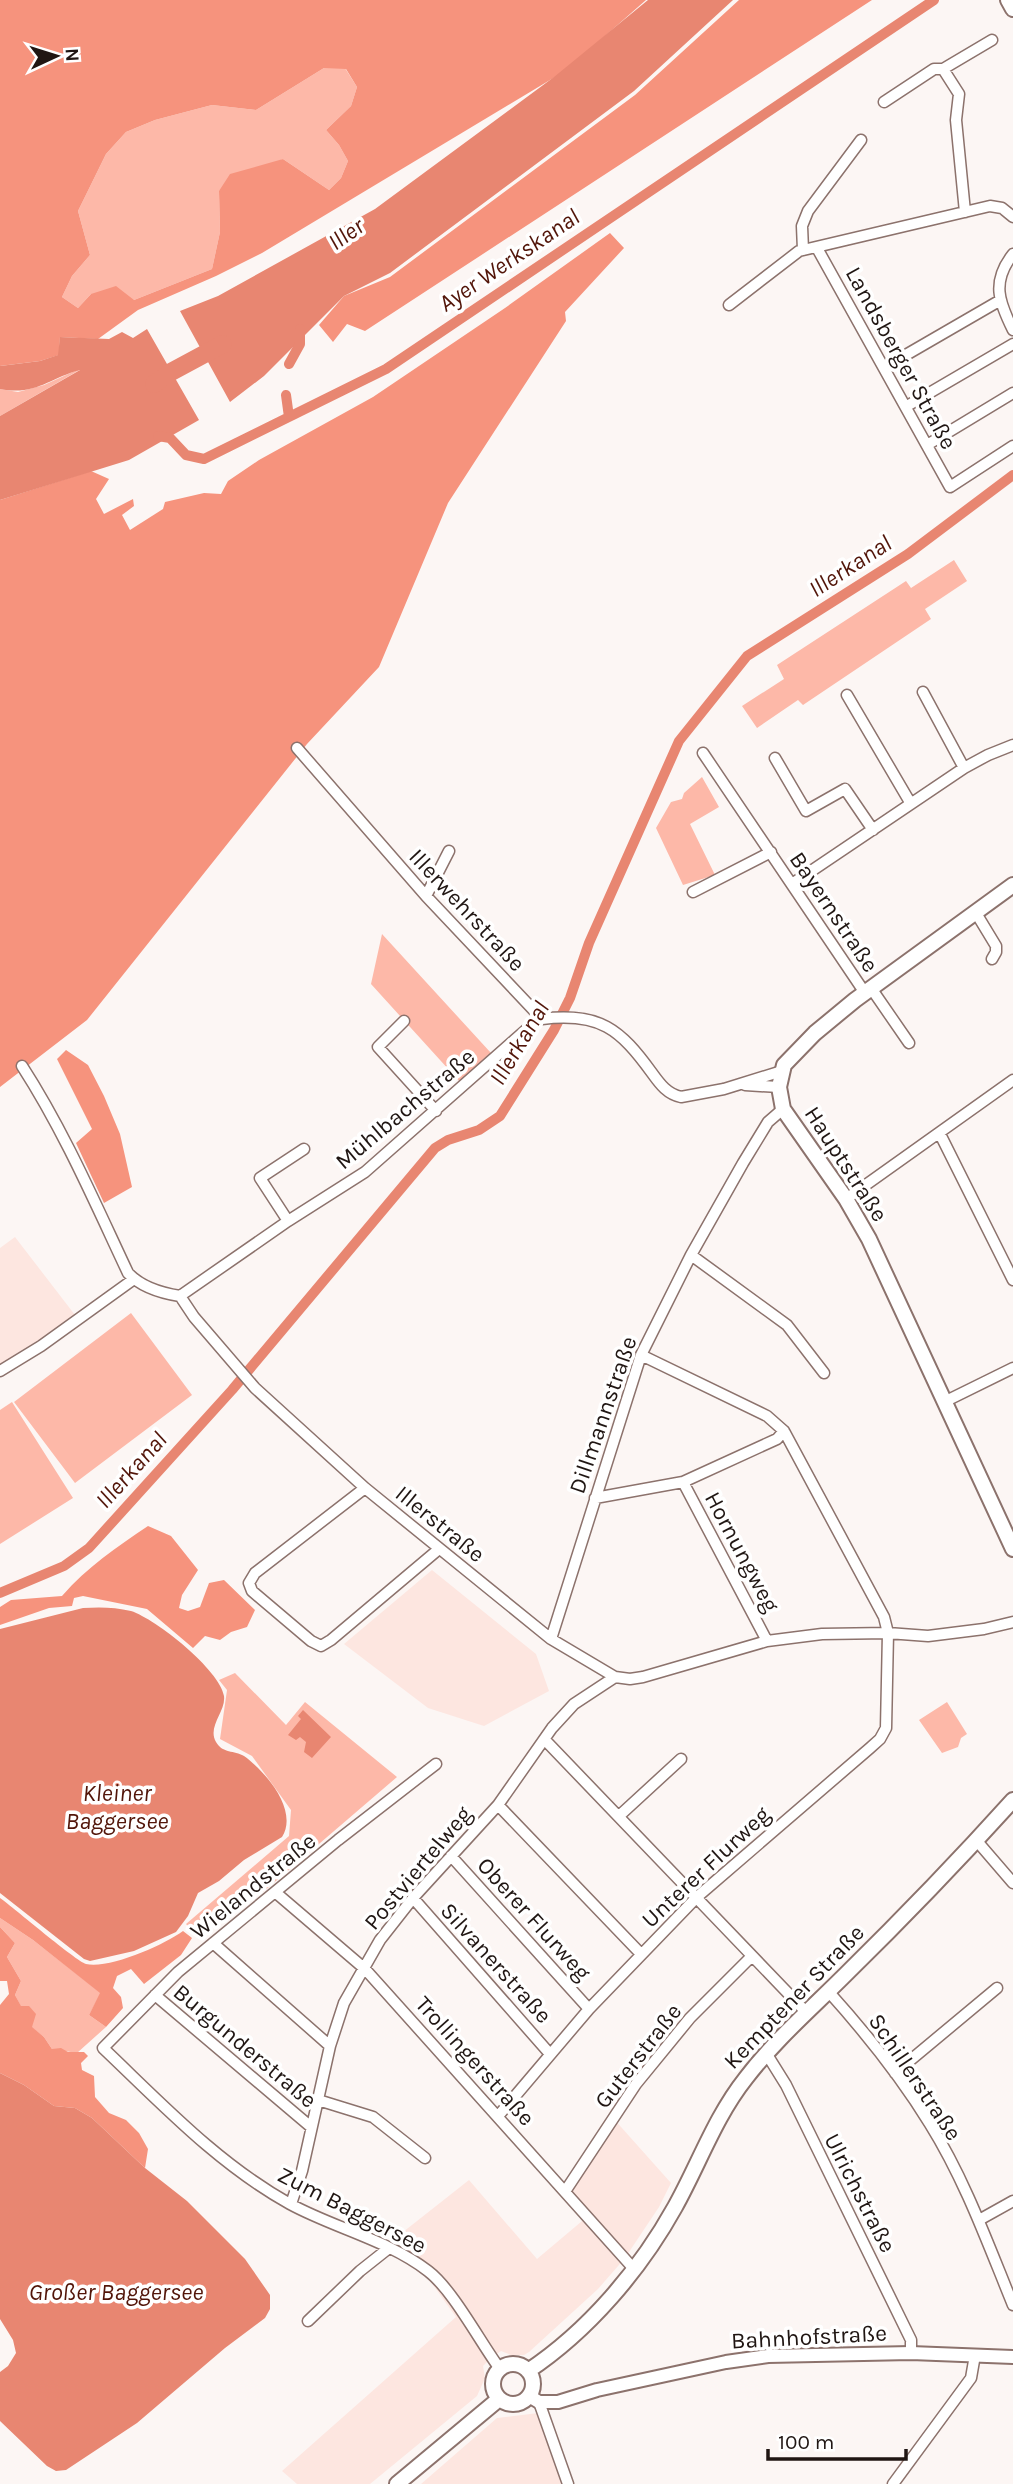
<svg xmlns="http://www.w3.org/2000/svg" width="1013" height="2484" font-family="Karla,sans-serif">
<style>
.built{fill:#fde6e0}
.green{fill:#fdb8a8}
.forest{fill:#f6937d;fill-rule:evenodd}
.water{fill:#e88671}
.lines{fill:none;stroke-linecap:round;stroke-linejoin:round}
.canal{stroke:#e88671;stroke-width:10}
.river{stroke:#e88671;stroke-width:18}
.minor-casing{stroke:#8c726c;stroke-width:13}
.tertiary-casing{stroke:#8c726c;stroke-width:16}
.secondary-casing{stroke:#8c726c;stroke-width:18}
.minor{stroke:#fff;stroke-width:10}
.tertiary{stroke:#fff;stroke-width:12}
.secondary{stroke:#fff;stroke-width:14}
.labels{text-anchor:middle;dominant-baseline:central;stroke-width:7;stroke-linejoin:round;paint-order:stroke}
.street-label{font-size:23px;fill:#201613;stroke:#fff}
.water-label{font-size:24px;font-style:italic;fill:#521509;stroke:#fff}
</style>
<rect width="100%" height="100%" fill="#fcf6f4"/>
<path class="built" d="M15,1237L75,1315L40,1341L0,1365V1248Z
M432,1570L536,1654L549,1691L484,1726L428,1708L344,1644Z
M613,2118L671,2183L659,2207L625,2258L598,2289L529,2352L524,2355H511L501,2351L491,2358L483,2366L485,2378L477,2396L370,2484H297L282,2471L456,2317L398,2236L469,2180L537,2259L588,2216L566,2190Z
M538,2413L562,2484H421L497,2418Z"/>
<path class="green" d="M324,68H345L357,87L351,106L326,130L339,145L348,161L341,178L329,190L283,159L219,191L220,232L212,269L134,300L91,294L78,308L62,297L72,276L90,255L78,211L106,154L126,132L155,120L212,105L256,110Z
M88,365L0,416V389L18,392L44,385Z
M954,560L967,581L925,609L931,619L803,705L798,700L757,728L742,706L784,679L777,665L906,581L911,588Z
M702,777L719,807L690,824L715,875L683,885L656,828L671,802L682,799L684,793Z
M382,934L491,1053L460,1082L371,984Z
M131,1313L192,1395L75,1483L14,1402Z
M12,1402L73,1498L0,1544V1410Z
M235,1673L286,1725L305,1702L397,1777L263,1892L253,1886L196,1935L186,1924L289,1836L291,1810L252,1756L220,1739L227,1690L219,1680Z
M947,1702L967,1734L961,1738L958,1747L942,1753L919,1720Z
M0,1918L33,1940L101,1993L89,2015L106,2027L77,2053L52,2049L44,2037L31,2027L15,1995L21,1981L7,1957L15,1943L0,1927Z"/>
<path class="forest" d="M0,0H646L565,71L262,253L216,276L138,310L98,339L60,337L59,355L40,361L0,366ZM324,68L346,69L357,87L351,106L326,130L339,145L348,161L341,178L329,190L283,159L230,174L219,191L220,232L212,269L134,300L116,286L91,294L78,308L62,297L72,276L90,255L78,211L106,154L126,132L155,120L212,105L256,110Z
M739,0H872L365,331L347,324L333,342L319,325L344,296L390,277L635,95Z
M610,233L624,248L565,312L566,321L448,503L379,667L307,744L87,1020L0,1087V500L91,471L109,479L96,499L104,514L133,499L134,506L122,515L130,530L163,509L165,502L204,493L221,494L228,481L259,460L373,397L505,308Z
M66,1050L88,1065L104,1096L120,1134L132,1187L104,1203L76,1143L92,1129L57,1059Z
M148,1526L171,1536L198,1570L182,1595L179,1608L188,1611L200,1607L209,1583L224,1580L255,1610L247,1627L231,1632L220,1640L205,1636L193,1648L147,1609L83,1596L74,1598L72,1606L49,1608L0,1625V1607L11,1600L62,1596C87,1567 117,1547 148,1526Z
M0,1898C14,1908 76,1961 86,1964C110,1969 164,1945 183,1931L192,1938L181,1955L144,1984L131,1969L117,1976L113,1988L121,1997L123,2008L106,2027L89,2015L100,1993L33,1940L0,1918Z
M0,1927L15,1943L7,1957L21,1981L15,1995L21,2006H29L36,2014L32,2027L44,2037L52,2049L61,2048L68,2052H84L88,2056L81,2063L82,2070L94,2076L95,2097L109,2113L126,2120L139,2133L148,2149L145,2168L92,2118L75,2108L54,2106L24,2085L0,2073V2005L9,1994L7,1981H0Z"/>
<path class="water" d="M648,0H733L634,91L390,273L344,296L264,376L230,402L180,311L218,296L375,209L554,77Z
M147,329L199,420L129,460L0,500V416L80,370C49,378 36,396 0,389V366L40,361L58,355L60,337L109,339L122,332L133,338Z
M83,1608C99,1607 115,1607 131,1611C156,1619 220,1670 224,1696C226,1712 207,1726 216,1742C223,1754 234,1750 244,1756C265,1771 299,1810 282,1837L244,1860L219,1881L198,1893L188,1916L176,1932L134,1951L90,1961L84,1959L0,1893V1629Z
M303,1710L331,1737L312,1758L304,1752L306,1742L300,1737L296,1740L288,1735L301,1719L298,1716Z
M0,2073L24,2085L54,2106L75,2108L92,2118L145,2168L187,2201L245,2259L270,2295V2309L265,2318L225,2348L137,2423L66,2470L56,2471L47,2466L0,2421V2372L8,2366L16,2353L13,2340L0,2319Z"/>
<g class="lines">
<path class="canal" d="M289,364L300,344V329
M286,395L289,417
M158,436L170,438L186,455L204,459L386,369L934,0
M0,1593L64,1566L89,1548L232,1390L435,1148L448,1140L479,1130L500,1116L554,1030L570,998L589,943L679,741L747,656L908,554L1013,475"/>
<path class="river" d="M154,384L171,372L223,344"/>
<g class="minor-casing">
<path id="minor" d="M943,69L959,94L956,120L965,212
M884,102L934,69H943L992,40
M817,248L950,487L1013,446
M803,250L802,226L808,211L861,140
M1013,254C991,282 999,302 1013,330
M729,305L799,251L990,206L1002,208L1013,217
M885,367L999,301
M907,406L1013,344
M927,445L1013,393
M923,692L964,768
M847,695L911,804
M297,748L426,896L542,1019C600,1012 620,1029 652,1073C660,1084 667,1094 681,1097L724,1089L782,1071
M703,753L865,993
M775,758L806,811L845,789L873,830
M792,884L964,768L988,755L1013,745
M693,892L771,852
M426,896L449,851
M976,913L996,946V952L992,959
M871,988L909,1043
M404,1021L378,1047L436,1111
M22,1066C64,1131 95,1203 128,1273C141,1287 161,1293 180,1296L194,1317L255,1388L365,1488L551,1639L615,1677L630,1679L643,1677L767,1641L822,1634L888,1633L928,1636L984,1629L1013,1622
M745,1085L779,1087
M940,1134L1013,1280
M846,1199L1013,1080
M288,1221L260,1178L304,1149
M691,1255L787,1325L824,1373
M180,1296L288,1221L365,1172L536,1021L542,1019
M0,1371L41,1346L134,1279
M944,1402L1013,1368
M683,1482L767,1641
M365,1488L255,1573L249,1583L252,1591L311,1641L321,1646L331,1640L439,1549
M595,1498L683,1482L777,1439L784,1431
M551,1639L641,1355L691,1255L743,1163L768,1122L783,1109
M545,1740L806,2012
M436,1764L338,1840L178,1972L103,2048C162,2104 218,2164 290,2204C334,2228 388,2240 428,2271C453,2290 480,2342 500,2369
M498,1805L641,1954
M619,1816L681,1759
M976,1840L1013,1883
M451,1856L589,2009
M275,1892L365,1969L634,2269
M413,1898L550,2054
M213,1943L330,2046
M828,1991C865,2032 901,2077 930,2124C965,2180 988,2244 1013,2305
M155,1995L311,2127
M766,2053L786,2085L911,2340V2353
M895,2073L997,1988
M318,2100L373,2117L425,2158
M499,2115L589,2009L697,1897L870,1748L880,1739L886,1728L888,1633L884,1617L784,1431L767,1416L641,1355
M566,2190L636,2084L690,2018L752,1956
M291,2204L302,2171L330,2046L344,2003L380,1940L413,1898L498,1805L552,1728L574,1704L615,1677
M979,2220L1013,2201
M308,2321L360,2271L389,2248
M539,2402L568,2484
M893,2484L971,2378L975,2355"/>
</g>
<g class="tertiary-casing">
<path id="tertiary" d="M529,2396L539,2402H558L597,2390L726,2362L768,2356L911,2353L1013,2357"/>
</g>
<g class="secondary-casing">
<path id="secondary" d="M1008,0L1013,9
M1013,885L855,1000L815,1033L784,1065L779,1087L783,1109L846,1199L869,1239L1013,1549
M493 2384a20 20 0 1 1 40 0a20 20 0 1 1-40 0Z
M528,2371C588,2331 640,2270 675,2207C699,2164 715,2117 746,2078C775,2040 811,2009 845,1975C903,1918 959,1860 1013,1800
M397,2484L499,2399"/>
</g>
<use href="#minor" class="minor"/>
<use href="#tertiary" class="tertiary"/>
<use href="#secondary" class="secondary"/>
</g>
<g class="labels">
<g class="street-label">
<text transform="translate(901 358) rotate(61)">Landsberger Straße</text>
<text transform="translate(467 910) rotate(47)">Illerwehrstraße</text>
<text transform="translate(834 912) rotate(56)">Bayernstraße</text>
<text transform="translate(405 1109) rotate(-40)">Mühlbachstraße</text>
<text transform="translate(846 1164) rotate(57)">Hauptstraße</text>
<text transform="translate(603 1415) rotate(-71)">Dillmannstraße</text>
<text transform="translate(440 1524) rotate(39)">Illerstraße</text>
<text transform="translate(742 1552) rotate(62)">Hornungweg</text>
<text transform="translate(706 1867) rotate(-43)">Unterer Flurweg</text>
<text transform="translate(418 1868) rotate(-50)">Postviertelweg</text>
<text transform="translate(253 1886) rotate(-39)">Wielandstraße</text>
<text transform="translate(534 1919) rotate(48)">Oberer Flurweg</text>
<text transform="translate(496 1963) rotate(48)">Silvanerstraße</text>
<text transform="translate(794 1997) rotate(-46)">Kemptener Straße</text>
<text transform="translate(245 2046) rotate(40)">Burgunderstraße</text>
<text transform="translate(638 2056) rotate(-52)">Guterstraße</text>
<text transform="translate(475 2061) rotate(48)">Trollingerstraße</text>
<text transform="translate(915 2077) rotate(56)">Schillerstraße</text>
<text transform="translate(860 2193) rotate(63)">Ulrichstraße</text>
<text transform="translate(352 2210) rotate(27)">Zum Baggersee</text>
<text transform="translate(809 2337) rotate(-3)">Bahnhofstraße</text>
</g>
<g class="water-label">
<text transform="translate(346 234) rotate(-35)">Iller</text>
<text transform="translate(509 260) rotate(-34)">Ayer Werkskanal</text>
<text transform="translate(850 566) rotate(-33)">Illerkanal</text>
<text transform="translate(519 1043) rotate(-59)">Illerkanal</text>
<text transform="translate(131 1470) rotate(-48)">Illerkanal</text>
<text x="117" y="1793">Kleiner<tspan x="117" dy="28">Baggersee</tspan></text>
<text x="116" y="2292">Großer Baggersee</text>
</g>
</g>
<g transform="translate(56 56) rotate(86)" stroke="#ffffff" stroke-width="5" paint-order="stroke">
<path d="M0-5L12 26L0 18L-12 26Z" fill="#201613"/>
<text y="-10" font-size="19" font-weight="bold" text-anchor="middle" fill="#201613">N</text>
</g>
<path d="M768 2449v10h138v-10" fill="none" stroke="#201613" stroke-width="3.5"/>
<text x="778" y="2449" font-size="21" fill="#201613" stroke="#ffffff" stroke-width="5" paint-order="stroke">100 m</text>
</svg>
